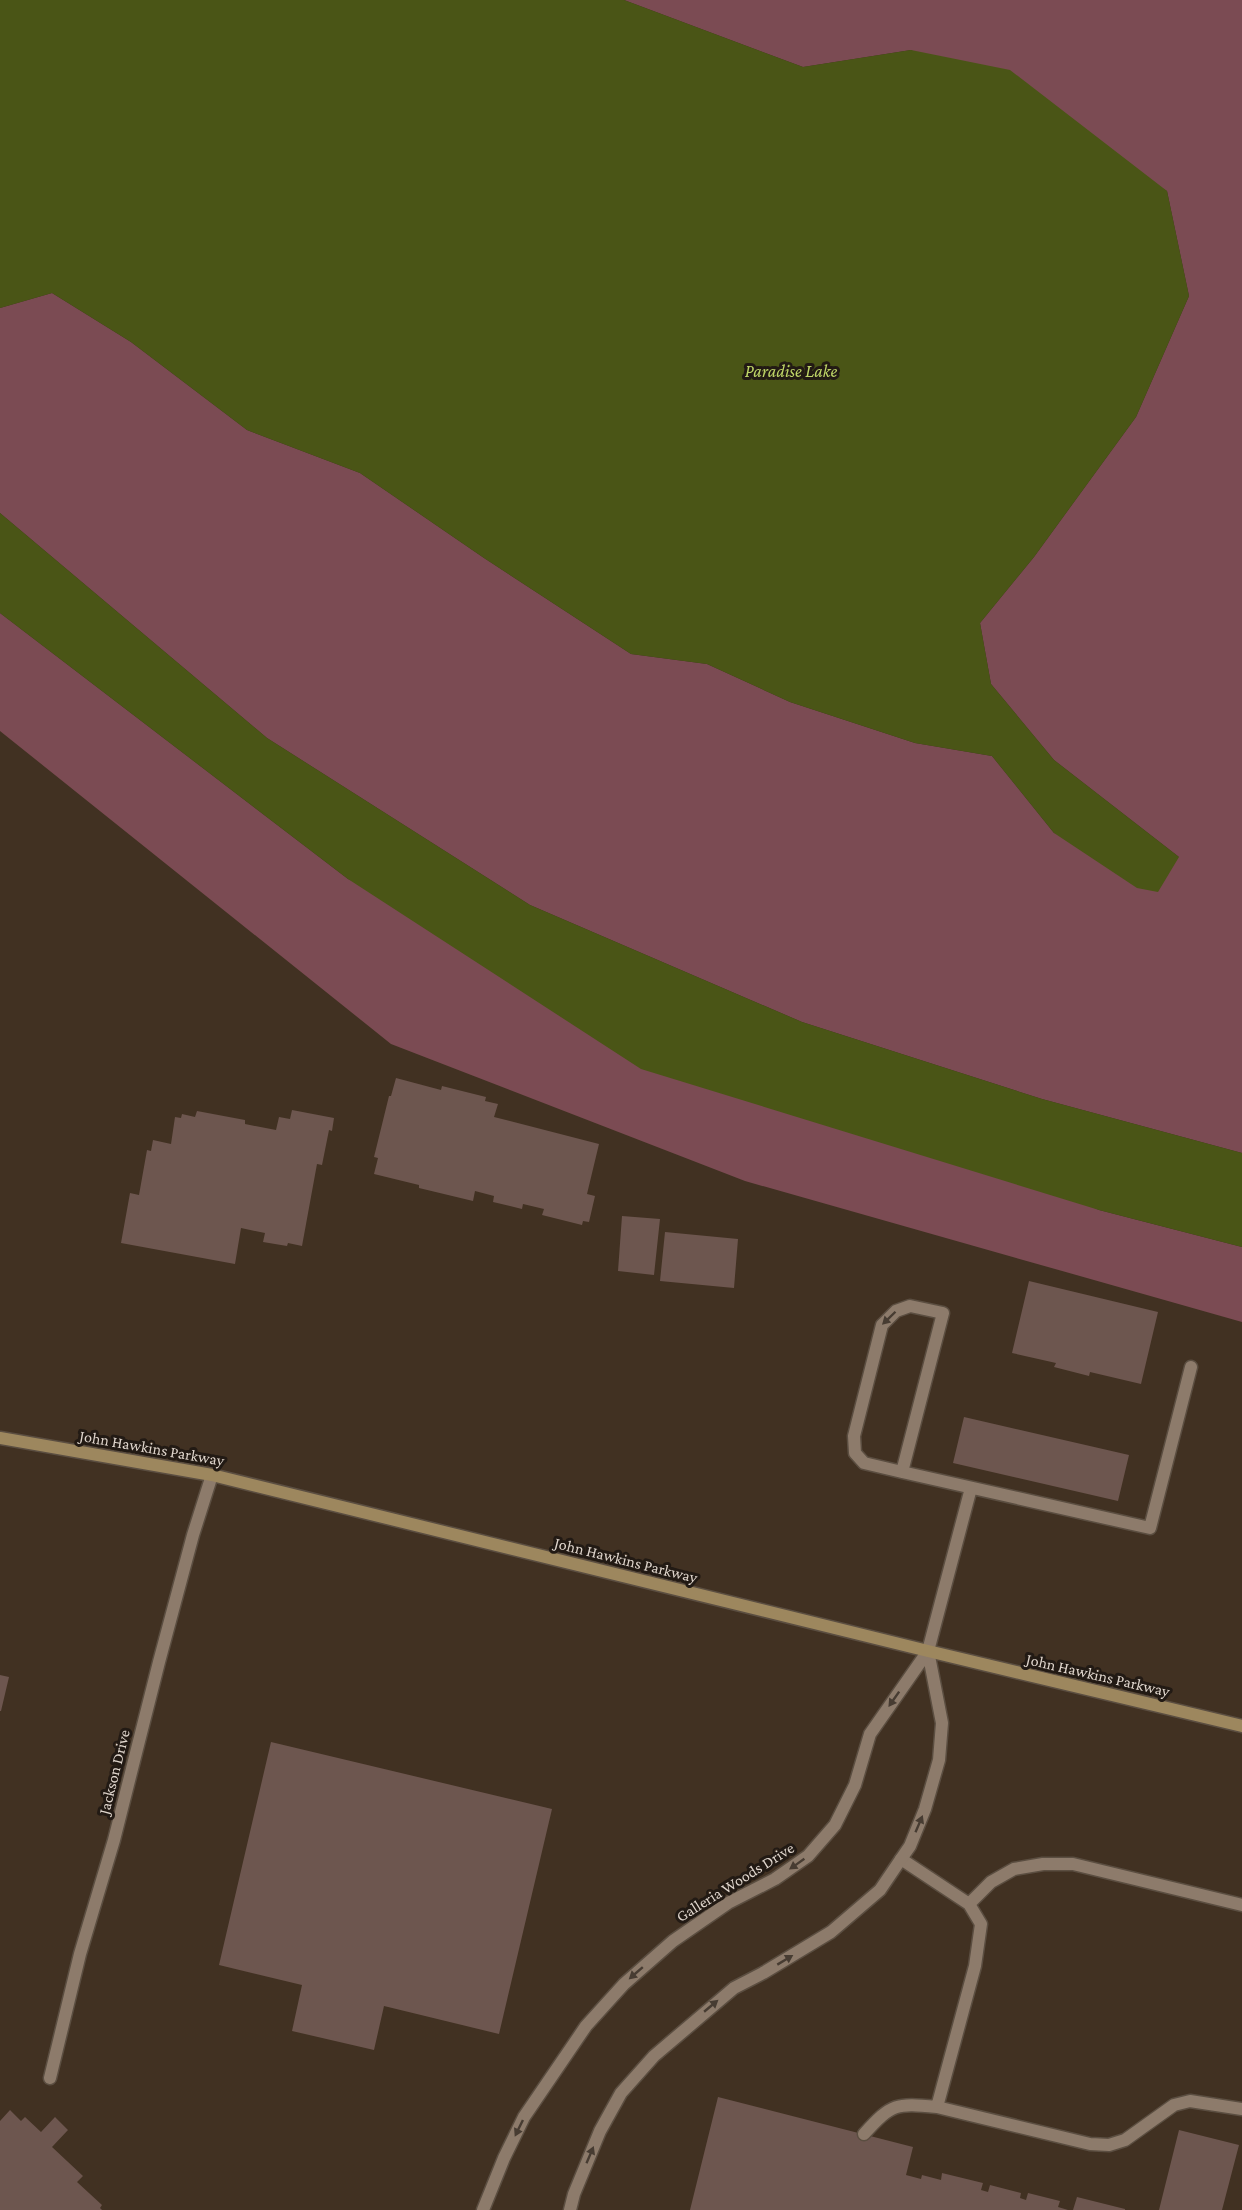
<svg xmlns="http://www.w3.org/2000/svg" width="1242" height="2210" font-family="'Crimson Pro',serif">
<style>
.green{fill:#7b4b53}
.water{fill:#4a5516}
.building{fill:#6d564f}
.lines{fill:none;stroke-linecap:round;stroke-linejoin:round}
.service-casing{stroke:#5b4e41;stroke-width:15}
.minor-casing{stroke:#5b4e41;stroke-width:15}
.secondary-casing{stroke:#5b4e41;stroke-width:15}
.service{stroke:#8d7b6b;stroke-width:12}
.minor{stroke:#8d7b6b;stroke-width:12}
.secondary{stroke:#9d875e;stroke-width:12}
.oneway{fill:#473c32}
.labels{text-anchor:middle;dominant-baseline:central;stroke-width:6;stroke-linejoin:round;paint-order:stroke}
.street-label{font-size:16px;fill:#dfd5cc;stroke:#221a14}
.water-label{font-size:18px;font-style:italic;fill:#bed567;stroke:#221a14}
</style>
<rect width="100%" height="100%" fill="#413122"/>
<path class="green" d="M624,0H1242V1153L1042,1099L802,1022L530,905L267,738L0,513V308L52,293L131,342L247,430L360,473L484,558L631,654L707,664L790,702L915,743L992,756L1054,833L1179,857L1054,760L991,684L980,623L1034,557L1136,417L1189,296L1167,191L911,50L803,67Z
M0,613L348,879L1099,1210L1242,1247V1322L745,1181L391,1044L0,731Z"/>
<path class="water" d="M0,0H624L803,67L911,50L1010,70L1167,191L1189,296L1136,417L1034,557L980,623L991,684L1054,760L1179,857L1158,892L1137,888L1054,833L992,756L915,743L790,702L707,664L631,654L484,558L360,473L247,430L131,342L52,293L0,308Z
M0,513L267,738L530,905L802,1022L1042,1099L1242,1153V1247L1099,1210L641,1069L348,879L0,613Z"/>
<path class="building" d="M396,1078L441,1090L442,1086L486,1097L485,1101L498,1104L494,1117L599,1144L587,1194L595,1196L589,1222L583,1221L582,1225L542,1215L544,1209L523,1204L522,1209L493,1202L494,1196L475,1191L473,1201L419,1188V1185L374,1174L378,1158L374,1157L389,1096H391Z
M292,1110L334,1118L332,1131L329,1130L322,1165L317,1164L302,1246L288,1243L287,1246L263,1242L265,1233L241,1228L235,1264L121,1243L130,1193L139,1195L147,1150L151,1151L153,1140L171,1144L175,1117L181,1118L182,1114L195,1117L197,1111L245,1120V1124L276,1130L279,1117L290,1119Z
M622,1216L660,1219L654,1275L618,1271Z
M665,1232L738,1239L734,1288L660,1281Z
M1029,1281L1158,1312L1141,1384L1090,1372L1089,1376L1054,1367L1056,1363L1012,1353Z
M964,1417L1129,1455L1118,1501L953,1463Z
M0,1675L9,1677L1,1711H0Z
M271,1742L552,1809L499,2034L384,2006L374,2050L292,2031L302,1985L219,1965Z
M718,2097L913,2147L906,2175L921,2179L922,2175L941,2180L942,2173L983,2183L981,2190L988,2192L990,2185L1021,2193L1020,2198L1026,2200L1028,2193L1060,2201L1058,2207L1068,2210H690Z
M10,2110L21,2121L25,2117L41,2132L55,2117L68,2130L52,2147L83,2176L77,2182L102,2205L100,2208L102,2210H0V2121Z
M1179,2130L1239,2145L1222,2210H1159Z
M1077,2197L1125,2209V2210H1073Z"/>
<g class="lines">
<g class="service-casing">
<path id="service" d="M902,1472L864,1463L855,1453L854,1436L882,1325L896,1311L910,1306L943,1313L902,1472L1150,1528L1191,1367
M928,1651L971,1488
M901,1859L969,1904L981,1924L975,1966L937,2107L1090,2144L1109,2145L1125,2140L1174,2105L1190,2101L1242,2109
M969,1904L991,1882L1014,1869L1043,1864H1073L1242,1905
M864,2134C892,2103 896,2103 937,2107"/>
</g>
<g class="minor-casing">
<path id="minor" d="M50,2078L80,1954L114,1840L159,1662L193,1535L212,1475
M483,2210L504,2158L524,2117L586,2026L624,1984L673,1941L728,1903L775,1879L808,1856L835,1825L855,1785L870,1734L928,1651
M570,2210L574,2194L600,2131L621,2093L654,2056L734,1988L763,1973L831,1932L880,1890L901,1859L910,1846L925,1809L939,1760L942,1723L928,1651"/>
</g>
<g class="secondary-casing">
<path id="secondary" d="M0,1438L212,1475L928,1651L1242,1726"/>
</g>
<use href="#service" class="service"/>
<use href="#minor" class="minor"/>
<use href="#secondary" class="secondary"/>
</g>
<defs><path id="oneway-solid" d="M-6-.8H1V-3.2L6.5 0L1 3.2V.8H-6Z" transform="scale(1.5)"/></defs>
<g class="oneway">
<use href="#oneway-solid" transform="translate(889 1318) rotate(136)"/>
<use href="#oneway-solid" transform="translate(894 1699) rotate(125)"/>
<use href="#oneway-solid" transform="translate(919 1824) rotate(-67)"/>
<use href="#oneway-solid" transform="translate(797 1864) rotate(145)"/>
<use href="#oneway-solid" transform="translate(785 1960) rotate(-31)"/>
<use href="#oneway-solid" transform="translate(636 1973) rotate(139)"/>
<use href="#oneway-solid" transform="translate(711 2006) rotate(-40)"/>
<use href="#oneway-solid" transform="translate(519 2128) rotate(116)"/>
<use href="#oneway-solid" transform="translate(590 2155) rotate(-67)"/>
</g>
<g class="labels">
<g class="street-label">
<text transform="translate(152 1448) rotate(10)">John Hawkins Parkway</text>
<text transform="translate(626 1560) rotate(14)">John Hawkins Parkway</text>
<text transform="translate(1098 1675) rotate(13)">John Hawkins Parkway</text>
<text transform="translate(114 1772) rotate(-76)">Jackson Drive</text>
<text transform="translate(735 1882) rotate(-32)">Galleria Woods Drive</text>
</g>
<g class="water-label">
<text x="791" y="371">Paradise Lake</text>
</g>
</g>
</svg>
